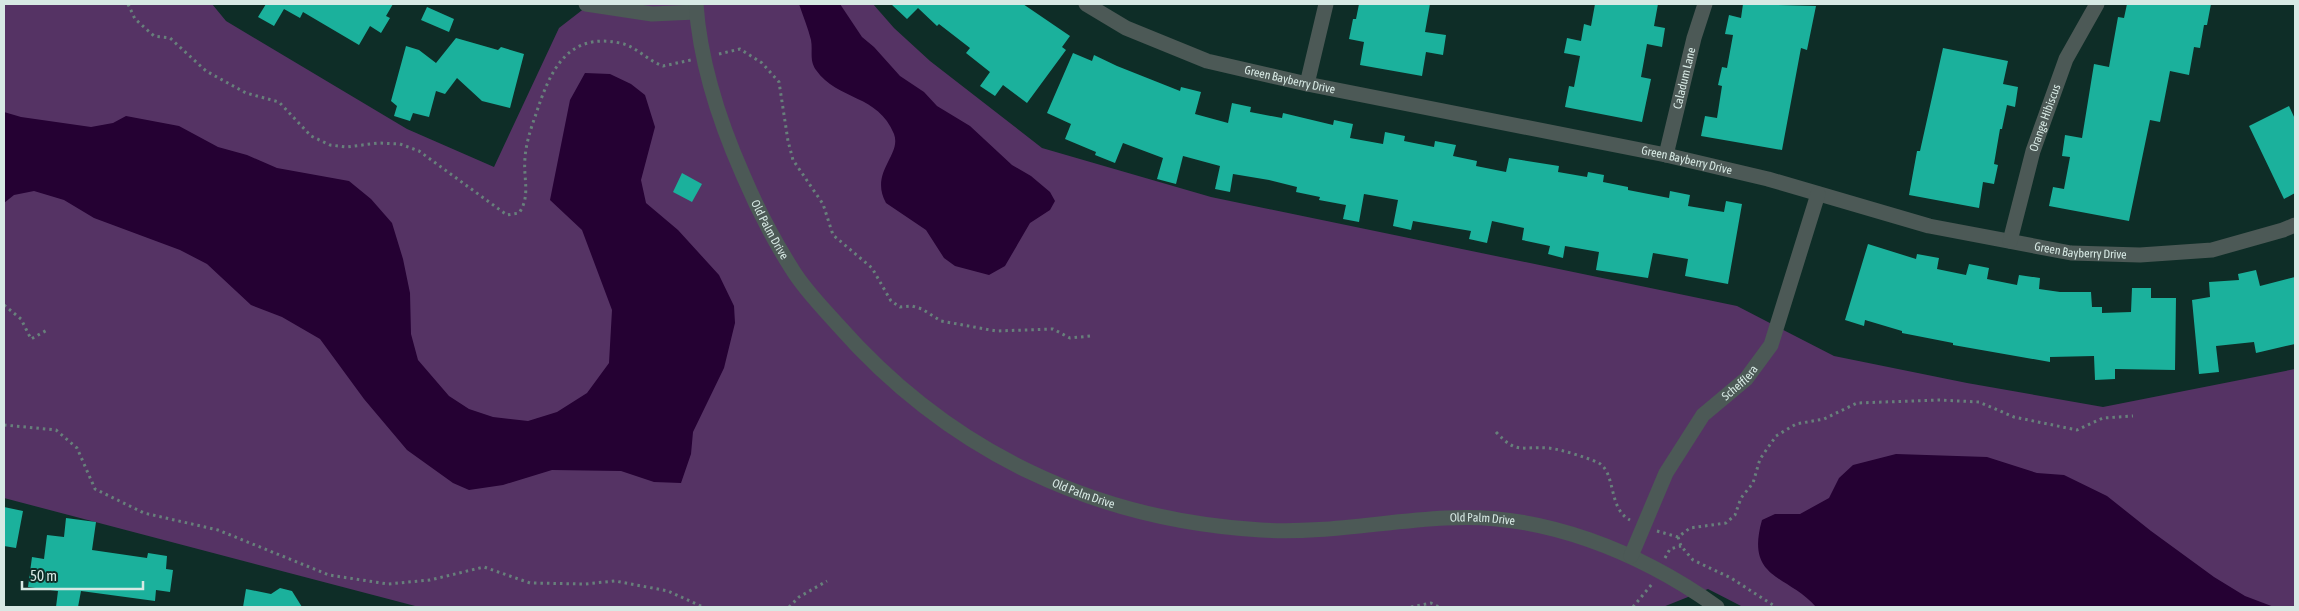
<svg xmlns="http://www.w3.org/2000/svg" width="2299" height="611" font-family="'Asap Condensed',sans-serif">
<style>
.green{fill:#553364}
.water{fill:#250133}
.building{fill:#1bb19c}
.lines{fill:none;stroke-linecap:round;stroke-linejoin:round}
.path{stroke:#67807b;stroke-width:3;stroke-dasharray:2.5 4;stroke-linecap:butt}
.minor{stroke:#4c5956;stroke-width:15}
.labels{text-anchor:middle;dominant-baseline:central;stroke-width:5;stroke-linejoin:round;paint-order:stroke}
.street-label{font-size:12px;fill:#d7e9e4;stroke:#0e2d27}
</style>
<rect width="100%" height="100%" fill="#0e2d27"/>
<path class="green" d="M4,4H212L226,21L407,129L494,167L559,28L590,4H873L894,28L930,61L1042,148L1211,197L1737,306L1834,356L1967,383L2103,407L2295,369V607H1743L1708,589L1663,607H419L4,498Z"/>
<path class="water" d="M799,4H840L862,37L874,47L900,76L924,92L937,106L970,126L1012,165L1031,176L1050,192L1055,201L1050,210L1030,223L1005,266L989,275L955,266L944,258L926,230L886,203C869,172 902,155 894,134C878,94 838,101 816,70C809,60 813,51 811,40C808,28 803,16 799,4Z
M585,73L610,74L631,84L645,95L655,127L641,180L646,203L678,230L719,275L734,306L735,323L724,368L693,432L691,454L681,483L654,482L621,471L552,470L503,485L469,490L453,483L407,450L364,399L320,339L282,317L251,305L207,264L180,250L94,218L64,200L34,191L14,195L4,203V112L21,117L91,127L113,123L126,116L179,126L218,147L247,155L277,168L349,181L371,199L392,223L403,259L410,293L411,334L418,360L449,396L469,409L493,417L528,421L557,412L587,393L609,363L612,310L582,230L550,200L570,100Z
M1896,454L1987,457L2037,473L2064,475L2107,496L2151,531L2214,577L2245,596L2274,607H1816C1787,574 1745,580 1762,520L1775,514H1800L1829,498L1839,478L1853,465Z"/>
<path class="building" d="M266,4H393L386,16L390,18L381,33L370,26L359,45L303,12L300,18L284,9L274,26L258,17Z
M891,4H1023L1070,36L1062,47L1066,50L1027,103L1003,85L995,96L980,86L990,72L966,53L970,48L939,24L937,26L918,8L907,19Z
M1359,4H1430L1425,32L1446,35L1443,55L1426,52L1422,76L1360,65L1364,42L1349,39L1353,19H1356Z
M1595,4H1658L1654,26L1665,28L1662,47L1647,44L1641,77L1651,79L1642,122L1565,107L1569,86L1574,87L1580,56L1564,53L1567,38L1581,41L1584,24L1591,26Z
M1743,4L1816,6L1807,50L1801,48L1782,150L1701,136L1705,116L1717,118L1722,86L1718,85L1722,67L1727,68L1733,35L1725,34L1729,15L1741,18Z
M2127,4H2211L2207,25H2204L2200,48L2194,47L2189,75L2170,71L2160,122L2150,120L2129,221L2049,206L2053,187L2064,189L2070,157L2062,156L2065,135L2082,138L2094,64L2109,67L2118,17L2124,18Z
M427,7L454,19L449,32L421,20Z
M456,38L498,50L501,47L524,54L510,108L482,101L457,78L445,94L436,91L429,117L413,113L410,121L394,116L397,106L391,101L406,46L419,50L436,63Z
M1943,48L2008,61L2003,84L2018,87L2015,107L2007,105L2002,129H2000L1994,164L1998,165L1994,184L1983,182L1979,208L1909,195L1917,151H1920Z
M1073,53L1092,61L1094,55L1117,66L1180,91L1181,87L1201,92L1195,114L1228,123L1232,103L1251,107L1250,112L1282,118L1283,113L1333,125L1334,120L1353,124L1350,138L1383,144L1385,132L1405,136L1404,141L1434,147L1435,141L1456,145L1453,156L1477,161L1476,166L1506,172L1509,158L1559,166L1558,172L1587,177L1588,172L1604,175L1603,182L1628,187V190L1669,198L1670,191L1690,195L1688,206L1724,212L1726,201L1742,204L1728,284L1685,276L1688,259L1653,253L1648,278L1596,270L1599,252L1565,246L1563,258L1548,254L1550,246L1522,240L1524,228L1492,221L1487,243L1469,239L1471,231L1413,221L1411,230L1393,226L1398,200L1364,194L1359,222L1343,219L1346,205L1319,200L1320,197L1296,192L1297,187L1269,180L1233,174L1230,192L1215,189L1220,166L1183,156L1176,184L1157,179L1163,158L1123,143L1115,163L1095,155L1096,152L1065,139L1071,124L1047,113Z
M2289,106L2295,119V193L2284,199L2249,126Z
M682,173L702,184L692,202L673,192Z
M1868,244L1916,259L1917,254L1939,258L1937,269L1966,275L1969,264L1989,268L1987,279L2017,285L2019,275L2040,278L2039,289L2060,292H2091L2092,307H2102V313L2131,312L2132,288H2151V298H2176L2175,370L2115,369V379L2095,380L2094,356L2050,357V362L1953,345V343L1902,333V331L1865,320L1864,326L1845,320Z
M2256,270L2260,286L2295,277V344L2256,353L2254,342L2216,346L2219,372L2199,374L2192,300L2210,297L2209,282L2239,280L2238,274Z
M4,507L23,511L16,548L4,546Z
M66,518L96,522L92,550L147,558L148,553L167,556L166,569L173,570L170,592L156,590L155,601L81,591L78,607H56L58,591L28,587L32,557L44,559L47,535L64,537Z
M280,588L292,591L302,607H243L246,589L271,594Z"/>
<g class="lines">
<path class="path" d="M128,4L135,19L154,36L170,38L206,71L246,93L279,102L311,136L330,145L347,147L378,143L400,144L419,151L507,215L519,213C531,196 523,178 525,158C526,143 531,128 536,114C550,71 567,32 620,43C636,46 648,61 663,66L691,60
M719,54L740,49L762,63L779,82L788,141L793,160L823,204L833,235L872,268L891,301L900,307L912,306L922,309L941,321L996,331L1053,329L1070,338L1090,336
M4,305L21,319L31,339L49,329
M4,425L56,430L77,448L95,489L144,513L218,530L329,575L388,584L430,580L484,567L530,583L585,584L615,581L668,591L703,607
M1496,432C1517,455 1521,446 1548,448C1560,449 1585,457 1597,462C1617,471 1607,508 1630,520
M1657,531L1678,537L1690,528L1726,523L1735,515L1741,498L1753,483L1760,459L1776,436L1796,424L1824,419L1857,403L1939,400L1979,402L2014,417L2077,430L2103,418L2133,416
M1678,537L1681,546L1693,560L1731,578L1776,607
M1665,558L1670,549L1681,546
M789,607L799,597L827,581
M1411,607L1431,603L1439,607
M1633,607L1652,584"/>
<g class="minor">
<path d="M586,4L652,14L696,12"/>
<path id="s1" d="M696,4C700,61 720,123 743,175C757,208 773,239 792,269C804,289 822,307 838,325C949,451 1093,520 1261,530C1323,534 1384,521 1446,518C1542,512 1640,552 1717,607"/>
<path id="s2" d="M1086,4L1126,28L1207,61L1307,84L1666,155L1768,179L1929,226L2071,253L2140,255L2212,250L2283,230L2295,225"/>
<path d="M1307,84L1326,4"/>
<path id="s3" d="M1666,155L1694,38L1705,4"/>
<path id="s4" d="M2010,241L2033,151L2066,59L2097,4"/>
<path id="s5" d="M1631,556L1666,473L1703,415L1746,379L1771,345L1818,194"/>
</g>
</g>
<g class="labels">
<g class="street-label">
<text stroke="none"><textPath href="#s3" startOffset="79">Caladum Lane</textPath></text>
<text stroke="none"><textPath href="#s2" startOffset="219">Green Bayberry Drive</textPath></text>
<text stroke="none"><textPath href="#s4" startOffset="128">Orange Hibiscus</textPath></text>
<text stroke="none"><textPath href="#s2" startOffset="624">Green Bayberry Drive</textPath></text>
<text stroke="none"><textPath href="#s1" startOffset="239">Old Palm Drive</textPath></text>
<text stroke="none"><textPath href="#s2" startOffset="1029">Green Bayberry Drive</textPath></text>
<text stroke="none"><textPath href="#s5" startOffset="208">Schefflera</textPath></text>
<text stroke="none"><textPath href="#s1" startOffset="658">Old Palm Drive</textPath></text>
<text stroke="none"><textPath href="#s1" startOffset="1062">Old Palm Drive</textPath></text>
</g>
</g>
<rect width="2299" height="611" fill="none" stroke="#d7e9e4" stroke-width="10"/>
<path d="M22 581v8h121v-8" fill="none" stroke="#d7e9e4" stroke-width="2.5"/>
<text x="30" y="581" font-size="15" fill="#d7e9e4" stroke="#0e2d27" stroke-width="4" paint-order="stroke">50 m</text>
</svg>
